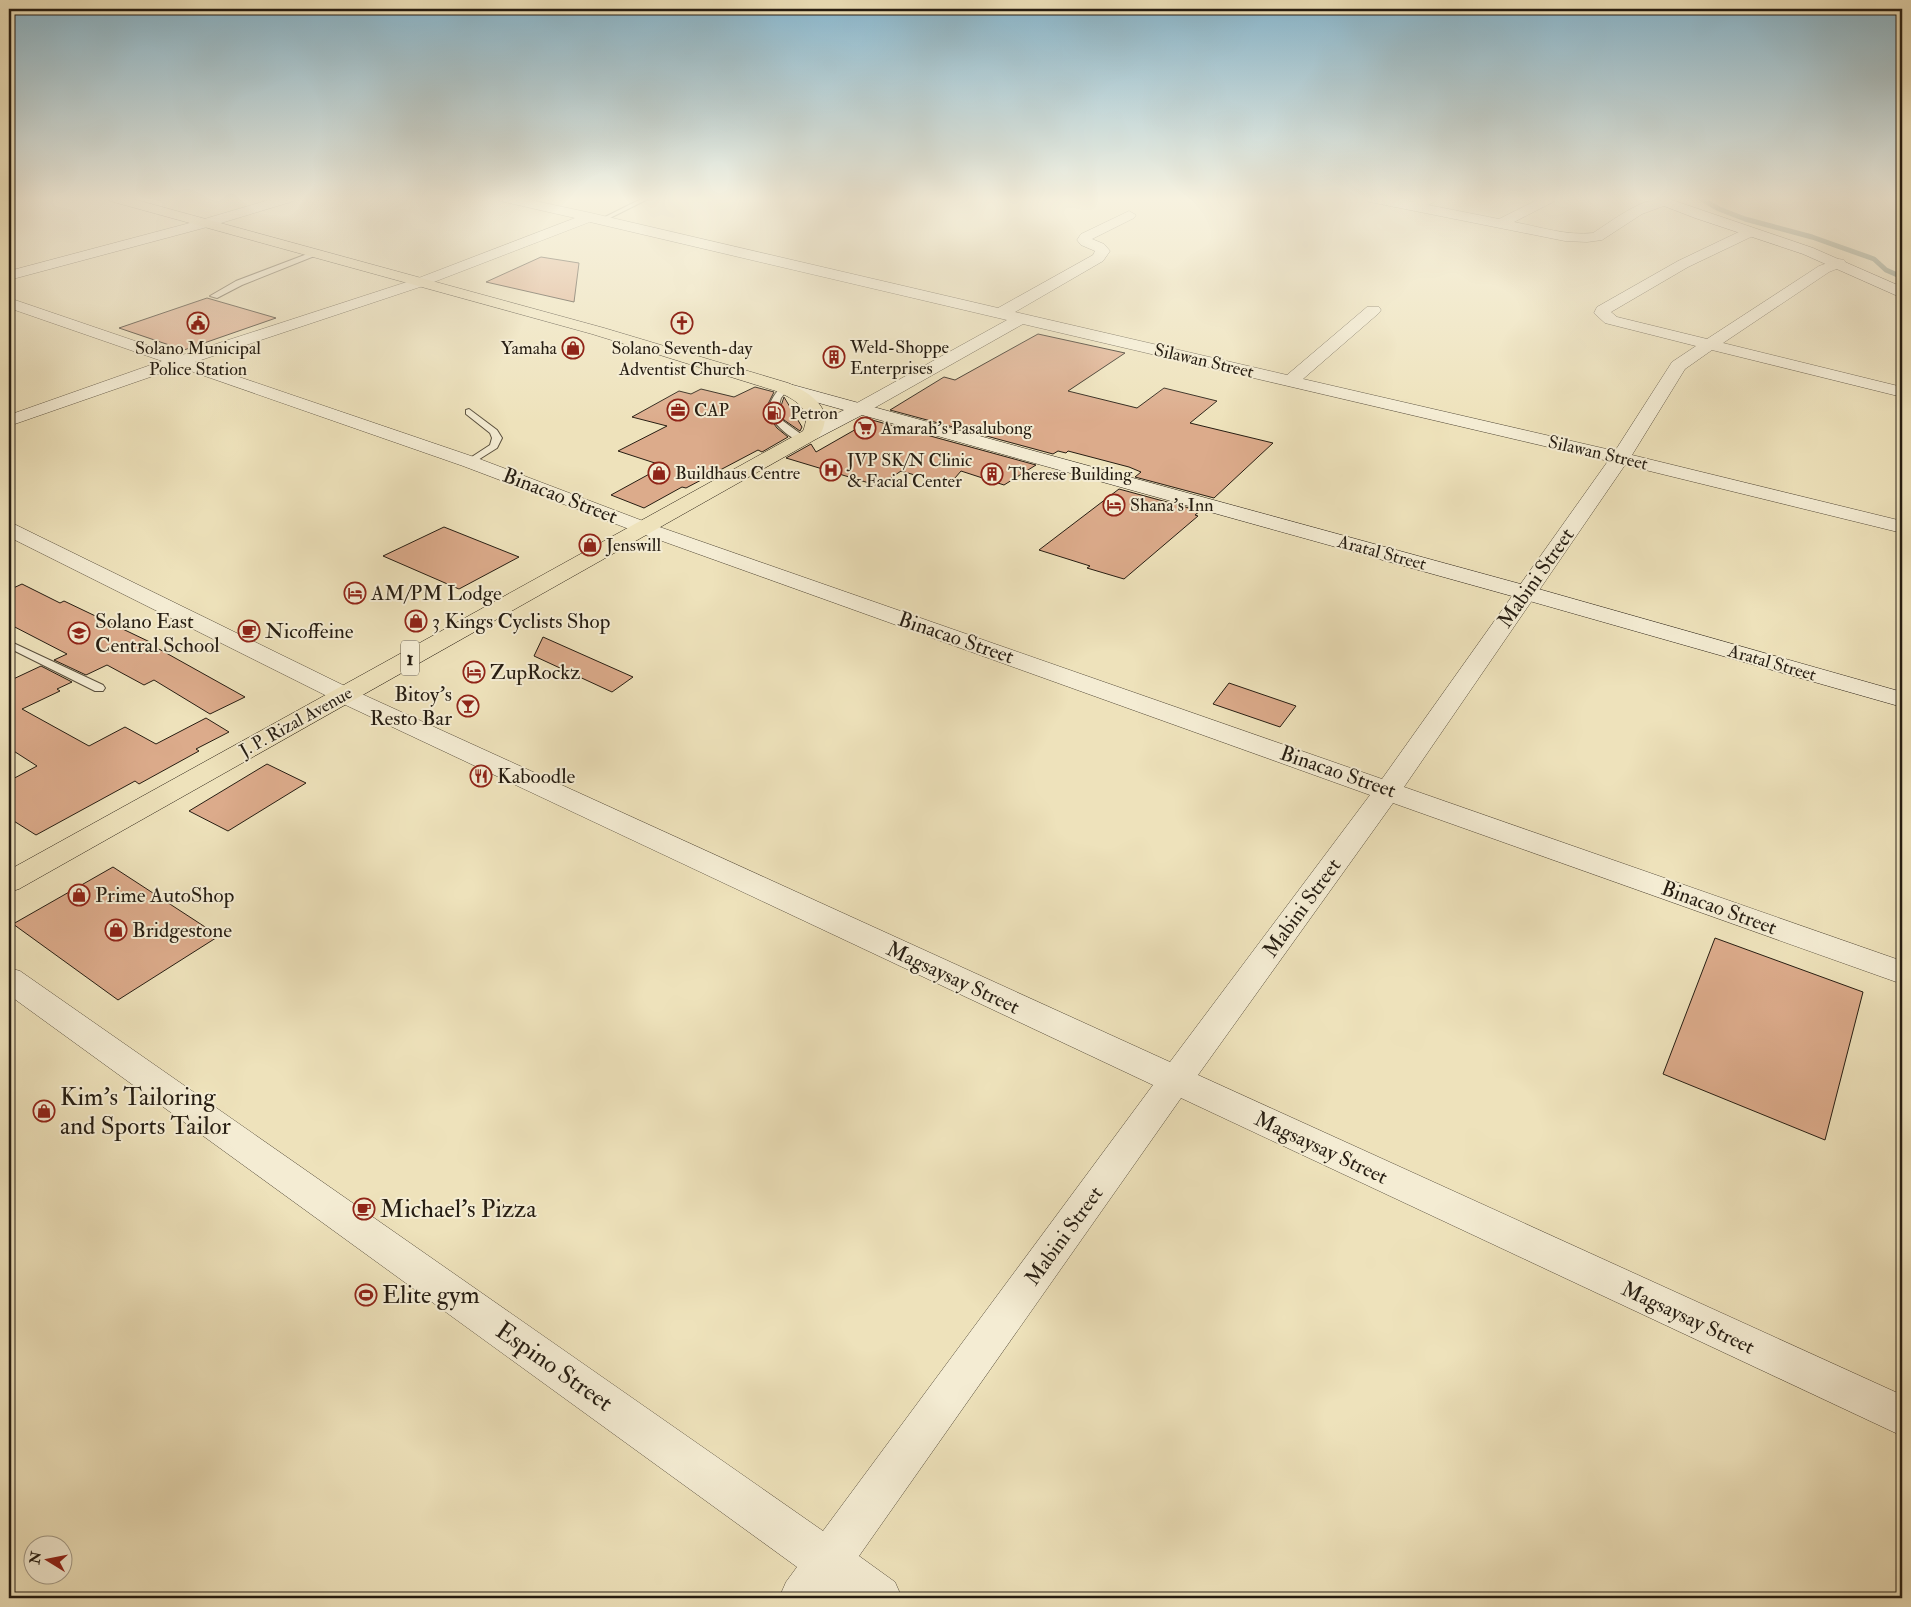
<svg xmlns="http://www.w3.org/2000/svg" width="1911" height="1607" font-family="'IM FELL Double Pica',serif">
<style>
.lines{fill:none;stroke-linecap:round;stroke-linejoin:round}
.stream{stroke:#6b7e6f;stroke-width:5}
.building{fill:#dcab8b;stroke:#261d12}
.lane-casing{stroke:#584e3c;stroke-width:2}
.street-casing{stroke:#584e3c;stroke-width:1}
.secondary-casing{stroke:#261d12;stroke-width:1}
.primary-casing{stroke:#261d12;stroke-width:1}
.lane{fill:#f4ecd3;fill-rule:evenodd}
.street{fill:#f4ecd3;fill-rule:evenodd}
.secondary{fill:#f4ecd3;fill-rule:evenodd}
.primary{fill:#eee2bb;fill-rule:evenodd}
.labels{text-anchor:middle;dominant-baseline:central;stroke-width:4;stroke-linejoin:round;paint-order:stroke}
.far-poi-label{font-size:18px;fill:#261d12;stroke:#f4ecd3;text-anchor:start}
.far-street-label{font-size:18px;fill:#261d12;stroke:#f4ecd3}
.shield{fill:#f4ecd3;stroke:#645b4c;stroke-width:1}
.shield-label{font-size:20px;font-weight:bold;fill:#261d12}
.street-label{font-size:21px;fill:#261d12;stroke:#f4ecd3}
.poi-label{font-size:21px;fill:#261d12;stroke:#f4ecd3;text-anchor:start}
.near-poi-label{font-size:25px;fill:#261d12;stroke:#f4ecd3;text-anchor:start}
.near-street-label{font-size:25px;fill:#261d12;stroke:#f4ecd3}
</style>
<rect width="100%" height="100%" fill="#eee2bb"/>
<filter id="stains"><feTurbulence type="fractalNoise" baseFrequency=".004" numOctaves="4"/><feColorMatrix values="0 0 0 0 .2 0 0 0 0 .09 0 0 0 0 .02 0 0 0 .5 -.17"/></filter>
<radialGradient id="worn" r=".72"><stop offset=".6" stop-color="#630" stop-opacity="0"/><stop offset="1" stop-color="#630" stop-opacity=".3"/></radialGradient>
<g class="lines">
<path class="stream" d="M1700,198L1719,209L1745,219L1812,237L1874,259L1886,270L1902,277"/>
</g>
<path class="building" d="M541,257L579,263L574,302L486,282Z
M207,298L276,318L184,350L119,328Z
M1038,334L1125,353L1068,391L1137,408L1164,388L1217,401L1190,423L1273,443L1214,498L1135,477L1141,472L1129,467L1068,451L1066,453L1058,451L1053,454L890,410L944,377L955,380Z
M755,387L774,392L768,404L766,413L777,428L788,437L762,452L758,450L686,488L682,487L644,508L611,495L664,466L618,451L667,426L632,417L679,391L691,394L701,389L734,397Z
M784,397L802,427L800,431L784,420L779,412Z
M872,420L1036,465L1004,485L961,471L949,485L901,471L879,486L786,458L811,444L816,452Z
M1119,489L1200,511L1195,515L1198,516L1124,579L1087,568L1090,566L1039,550Z
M444,527L519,557L459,589L383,556Z
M22,584L60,603L64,601L152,643L150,644L245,697L210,714L154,680L144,685L107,665L86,675L54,660L67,654L9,624V590Z
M543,637L633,677L612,692L534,656Z
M41,666L72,682L57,689L60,691L22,709L89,746L125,727L156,744L206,718L229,732L196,749L199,751L139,784L135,781L36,835L9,818V781L37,766L9,748V681Z
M1229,683L1296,706L1280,727L1213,704Z
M267,764L306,783L228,831L189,811Z
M113,867L219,936L118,1000L13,924Z
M1715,938L1863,992L1825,1140L1663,1074Z"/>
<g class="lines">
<g class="lane-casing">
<path id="lane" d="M643,198H650L604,221L599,220Z
M315,251L322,253L242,285L217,298L210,296L236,281Z
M785,385L789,388L781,398L777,412L783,421L805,437V441C793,443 773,423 768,412C769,402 776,390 785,385Z
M469,409L497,430L502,438L497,448L470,465L467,464V460L490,445L492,438L490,433L466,414V410Z
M9,641L103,685L105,688L103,691H95L9,648Z"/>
</g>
<g class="street-casing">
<path id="street" d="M276,198H296L294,201L211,226L9,280V271L201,220Z
M499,198H521L591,213L998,308L1093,255L1095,251L1081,245L1077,240L1081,234L1129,211L1136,215L1134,218L1092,239L1104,244L1110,251L1103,261L1015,312L1287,375L1367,307H1379L1381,310L1379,313L1303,379L1615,451L1672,362L1696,346L1605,323L1594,313L1597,307L1678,261L1745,229H1755L1757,232L1755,235L1688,267L1611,312L1617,317L1707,339L1819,266L1839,259L1844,260L1846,263L1844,266L1829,272L1723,343L1902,387V397L1712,350L1685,369L1632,455L1902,521V533L1625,465L1404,787L1902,961V984L1393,803L1198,1075L1902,1395V1436L1181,1098L859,1556L895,1582L902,1598H840L833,1593L830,1598H779L786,1582L797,1567L9,995V968L20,971L823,1531L1153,1085L335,700L9,537V523L16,525L353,690L1170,1062L1370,795L637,532L463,466L179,367L9,426V415L162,361L9,308V298L179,356L416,279L575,218L500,201ZM590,222L1007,320L855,404L852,408L855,412L861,413L867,412L1023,324L1608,461L1382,779L651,524L477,458L195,362L426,285Z
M1363,198H1390L1412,202L1421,198H1437L1436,201L1428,205L1499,219L1541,198H1556L1555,201L1514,222C1540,227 1567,236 1593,233C1612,221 1645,195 1669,198L1671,201L1669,204L1642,214L1602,240L1587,242L1565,241L1370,202Z"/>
</g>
<g class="secondary-casing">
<path id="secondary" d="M1649,198H1666L1813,248L1902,287V298L1803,254L1695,218L1651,201Z
M782,382L1535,588L1902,692V707L1519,598L862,415L818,438L811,440L804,438L802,434L804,430L844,410L776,391L773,387L776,383Z"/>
</g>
<g class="primary-casing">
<path id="primary" d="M109,198H129L604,328L788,383C812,394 837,409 818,438L19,889L9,892V870L803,431C813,408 794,399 776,391L592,334L110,201Z"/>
</g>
<use href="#lane" class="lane"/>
<use href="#street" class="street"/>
<use href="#secondary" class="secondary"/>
<use href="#primary" class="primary"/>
</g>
<linearGradient id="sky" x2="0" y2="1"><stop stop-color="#88b8d0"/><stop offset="0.47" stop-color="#f7f2e0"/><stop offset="1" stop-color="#f7f2e0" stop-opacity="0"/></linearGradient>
<rect width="1911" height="423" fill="url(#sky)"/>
<defs>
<g id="civic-ring" transform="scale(1.125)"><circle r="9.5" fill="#f4ecd3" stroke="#8f2418" stroke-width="1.5"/><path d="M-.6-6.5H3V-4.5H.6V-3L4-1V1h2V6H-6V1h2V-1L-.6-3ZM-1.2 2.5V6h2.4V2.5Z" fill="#8f2418"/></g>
<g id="church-ring" transform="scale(1.125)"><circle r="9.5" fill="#f4ecd3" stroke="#8f2418" stroke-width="1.5"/><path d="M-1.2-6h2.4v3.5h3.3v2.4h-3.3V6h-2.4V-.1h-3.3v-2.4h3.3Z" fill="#8f2418"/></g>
<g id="shop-ring" transform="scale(1.125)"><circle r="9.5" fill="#f4ecd3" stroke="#8f2418" stroke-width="1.5"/><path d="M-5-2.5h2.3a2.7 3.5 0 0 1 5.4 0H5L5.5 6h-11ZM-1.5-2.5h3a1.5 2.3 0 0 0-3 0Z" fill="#8f2418"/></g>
<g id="building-ring" transform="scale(1.125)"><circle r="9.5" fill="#f4ecd3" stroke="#8f2418" stroke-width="1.5"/><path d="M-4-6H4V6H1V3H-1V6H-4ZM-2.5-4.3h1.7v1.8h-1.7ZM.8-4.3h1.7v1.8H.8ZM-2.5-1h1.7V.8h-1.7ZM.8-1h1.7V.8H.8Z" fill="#8f2418"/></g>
<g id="office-ring" transform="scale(1.125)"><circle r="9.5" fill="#f4ecd3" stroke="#8f2418" stroke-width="1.5"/><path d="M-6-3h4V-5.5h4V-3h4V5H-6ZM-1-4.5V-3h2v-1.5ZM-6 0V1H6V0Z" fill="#8f2418"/></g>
<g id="fuel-ring" transform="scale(1.125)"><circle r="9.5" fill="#f4ecd3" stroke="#8f2418" stroke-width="1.5"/><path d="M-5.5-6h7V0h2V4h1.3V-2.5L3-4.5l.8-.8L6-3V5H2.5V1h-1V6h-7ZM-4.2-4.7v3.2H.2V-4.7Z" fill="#8f2418"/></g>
<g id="supermarket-ring" transform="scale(1.125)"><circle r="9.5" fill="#f4ecd3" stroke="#8f2418" stroke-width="1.5"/><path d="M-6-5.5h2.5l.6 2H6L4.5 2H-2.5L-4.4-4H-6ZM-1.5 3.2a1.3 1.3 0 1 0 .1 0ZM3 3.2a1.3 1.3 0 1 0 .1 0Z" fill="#8f2418"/></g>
<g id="hospital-ring" transform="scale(1.125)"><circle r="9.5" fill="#f4ecd3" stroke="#8f2418" stroke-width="1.5"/><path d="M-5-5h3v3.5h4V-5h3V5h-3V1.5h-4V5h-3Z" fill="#8f2418"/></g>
<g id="hotel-ring" transform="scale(1.125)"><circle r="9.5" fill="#f4ecd3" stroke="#8f2418" stroke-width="1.5"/><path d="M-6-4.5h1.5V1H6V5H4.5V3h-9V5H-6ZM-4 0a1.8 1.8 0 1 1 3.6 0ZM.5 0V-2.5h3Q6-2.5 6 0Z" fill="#8f2418"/></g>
<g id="cafe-ring" transform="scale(1.125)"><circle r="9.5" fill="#f4ecd3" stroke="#8f2418" stroke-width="1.5"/><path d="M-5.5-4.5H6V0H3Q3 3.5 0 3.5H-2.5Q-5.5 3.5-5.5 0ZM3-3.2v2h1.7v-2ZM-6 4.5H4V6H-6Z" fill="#8f2418"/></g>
<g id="school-ring" transform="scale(1.125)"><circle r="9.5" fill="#f4ecd3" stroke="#8f2418" stroke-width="1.5"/><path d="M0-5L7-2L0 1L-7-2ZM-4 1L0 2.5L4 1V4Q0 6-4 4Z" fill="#8f2418"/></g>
<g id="bar-ring" transform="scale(1.125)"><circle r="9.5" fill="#f4ecd3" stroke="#8f2418" stroke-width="1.5"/><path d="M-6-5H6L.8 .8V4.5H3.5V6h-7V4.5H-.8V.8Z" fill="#8f2418"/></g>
<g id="restaurant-ring" transform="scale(1.125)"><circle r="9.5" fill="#f4ecd3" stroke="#8f2418" stroke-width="1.5"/><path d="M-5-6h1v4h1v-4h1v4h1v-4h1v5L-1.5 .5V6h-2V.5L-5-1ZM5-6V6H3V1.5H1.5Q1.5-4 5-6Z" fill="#8f2418"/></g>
<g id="stadium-ring" transform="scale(1.125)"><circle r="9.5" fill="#f4ecd3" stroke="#8f2418" stroke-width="1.5"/><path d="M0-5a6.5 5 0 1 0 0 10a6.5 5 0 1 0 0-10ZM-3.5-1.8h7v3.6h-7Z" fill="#8f2418"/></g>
</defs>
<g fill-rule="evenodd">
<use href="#civic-ring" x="198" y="323"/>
<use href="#church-ring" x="682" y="323"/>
<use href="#shop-ring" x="573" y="348"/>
<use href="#building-ring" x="834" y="357"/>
<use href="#office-ring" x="678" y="410"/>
<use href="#fuel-ring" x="774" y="413"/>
<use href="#supermarket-ring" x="865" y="428"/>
<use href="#hospital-ring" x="831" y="470"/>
<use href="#shop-ring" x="659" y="473"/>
<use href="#building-ring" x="992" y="474"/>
<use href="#hotel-ring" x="1114" y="505"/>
<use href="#shop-ring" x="590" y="545"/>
<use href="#hotel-ring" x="355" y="593"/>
<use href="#shop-ring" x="416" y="621"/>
<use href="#cafe-ring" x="249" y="631"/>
<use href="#school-ring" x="79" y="633"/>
<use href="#hotel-ring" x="474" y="672"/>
<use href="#bar-ring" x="468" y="706"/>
<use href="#restaurant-ring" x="481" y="776"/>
<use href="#shop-ring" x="79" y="895"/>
<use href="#shop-ring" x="116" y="930"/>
<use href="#shop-ring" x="44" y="1111"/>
<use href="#cafe-ring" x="364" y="1209"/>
<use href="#stadium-ring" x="366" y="1295"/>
</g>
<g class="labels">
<g class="far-poi-label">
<text x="850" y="347">Weld-Shoppe<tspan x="850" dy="21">Enterprises</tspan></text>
<text x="198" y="348" text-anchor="middle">Solano Municipal<tspan x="198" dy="21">Police Station</tspan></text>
<text x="557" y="348" text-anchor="end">Yamaha</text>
<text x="682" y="348" text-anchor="middle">Solano Seventh-day<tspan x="682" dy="21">Adventist Church</tspan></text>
<text x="694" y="410">CAP</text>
<text x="790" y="413">Petron</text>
<text x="881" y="428">Amarah's Pasalubong</text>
<text x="847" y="460">JVP SK/N Clinic<tspan x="847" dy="21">&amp; Facial Center</tspan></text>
<text x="675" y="473">Buildhaus Centre</text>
<text x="1008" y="474">Therese Building</text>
<text x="1130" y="505">Shana's Inn</text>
<text x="606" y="545">Jenswill</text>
</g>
<g class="far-street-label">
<text transform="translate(1204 361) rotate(13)">Silawan Street</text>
<text transform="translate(1598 453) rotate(13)">Silawan Street</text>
<text transform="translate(1382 553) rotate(15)">Aratal Street</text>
<text transform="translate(1772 663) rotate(16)">Aratal Street</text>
<text transform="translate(296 722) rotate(-29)">J. P. Rizal Avenue</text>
</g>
<rect class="shield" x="401" y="640.5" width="18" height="35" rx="4"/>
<g class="shield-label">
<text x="410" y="658">1</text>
</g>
<g class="street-label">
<text transform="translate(560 496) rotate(21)">Binacao Street</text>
<text transform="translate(1536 578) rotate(-55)">Mabini Street</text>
<text transform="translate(956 638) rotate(19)">Binacao Street</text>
<text transform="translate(1338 772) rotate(19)">Binacao Street</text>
<text transform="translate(1302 908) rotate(-54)">Mabini Street</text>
<text transform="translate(1719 908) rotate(20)">Binacao Street</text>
<text transform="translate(953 978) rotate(25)">Magsaysay Street</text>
<text transform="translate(1321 1148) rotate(25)">Magsaysay Street</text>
<text transform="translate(1064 1236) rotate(-54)">Mabini Street</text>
<text transform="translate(1688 1318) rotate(25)">Magsaysay Street</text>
</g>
<g class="poi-label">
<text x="371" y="593">AM/PM Lodge</text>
<text x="95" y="621">Solano East<tspan x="95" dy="24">Central School</tspan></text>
<text x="432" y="621">3 Kings Cyclists Shop</text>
<text x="265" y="631">Nicoffeine</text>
<text x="490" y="672">ZupRockz</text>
<text x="452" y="694" text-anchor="end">Bitoy’s<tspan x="452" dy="24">Resto Bar</tspan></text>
<text x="497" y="776">Kaboodle</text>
<text x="95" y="895">Prime AutoShop</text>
<text x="132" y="930">Bridgestone</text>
</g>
<g class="near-poi-label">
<text x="60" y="1097">Kim's Tailoring<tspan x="60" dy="29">and Sports Tailor</tspan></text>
<text x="380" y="1209">Michael's Pizza</text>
<text x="382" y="1295">Elite gym</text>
</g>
<g class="near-street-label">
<text transform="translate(554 1367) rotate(35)">Espino Street</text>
</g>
</g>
<rect width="1911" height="1607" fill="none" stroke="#eee2bb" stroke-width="30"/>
<rect x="10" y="10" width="1891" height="1587" fill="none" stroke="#261d12" stroke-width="2.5"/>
<rect x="15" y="15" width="1881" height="1577" fill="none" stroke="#261d12"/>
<g transform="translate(48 1560) rotate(280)"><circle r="24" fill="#f4ecd3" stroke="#a29986"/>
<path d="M0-4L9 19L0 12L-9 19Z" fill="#8f2418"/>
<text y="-8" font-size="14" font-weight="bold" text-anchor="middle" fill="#261d12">N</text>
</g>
<rect width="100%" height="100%" filter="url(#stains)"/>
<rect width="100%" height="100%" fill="url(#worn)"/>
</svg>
